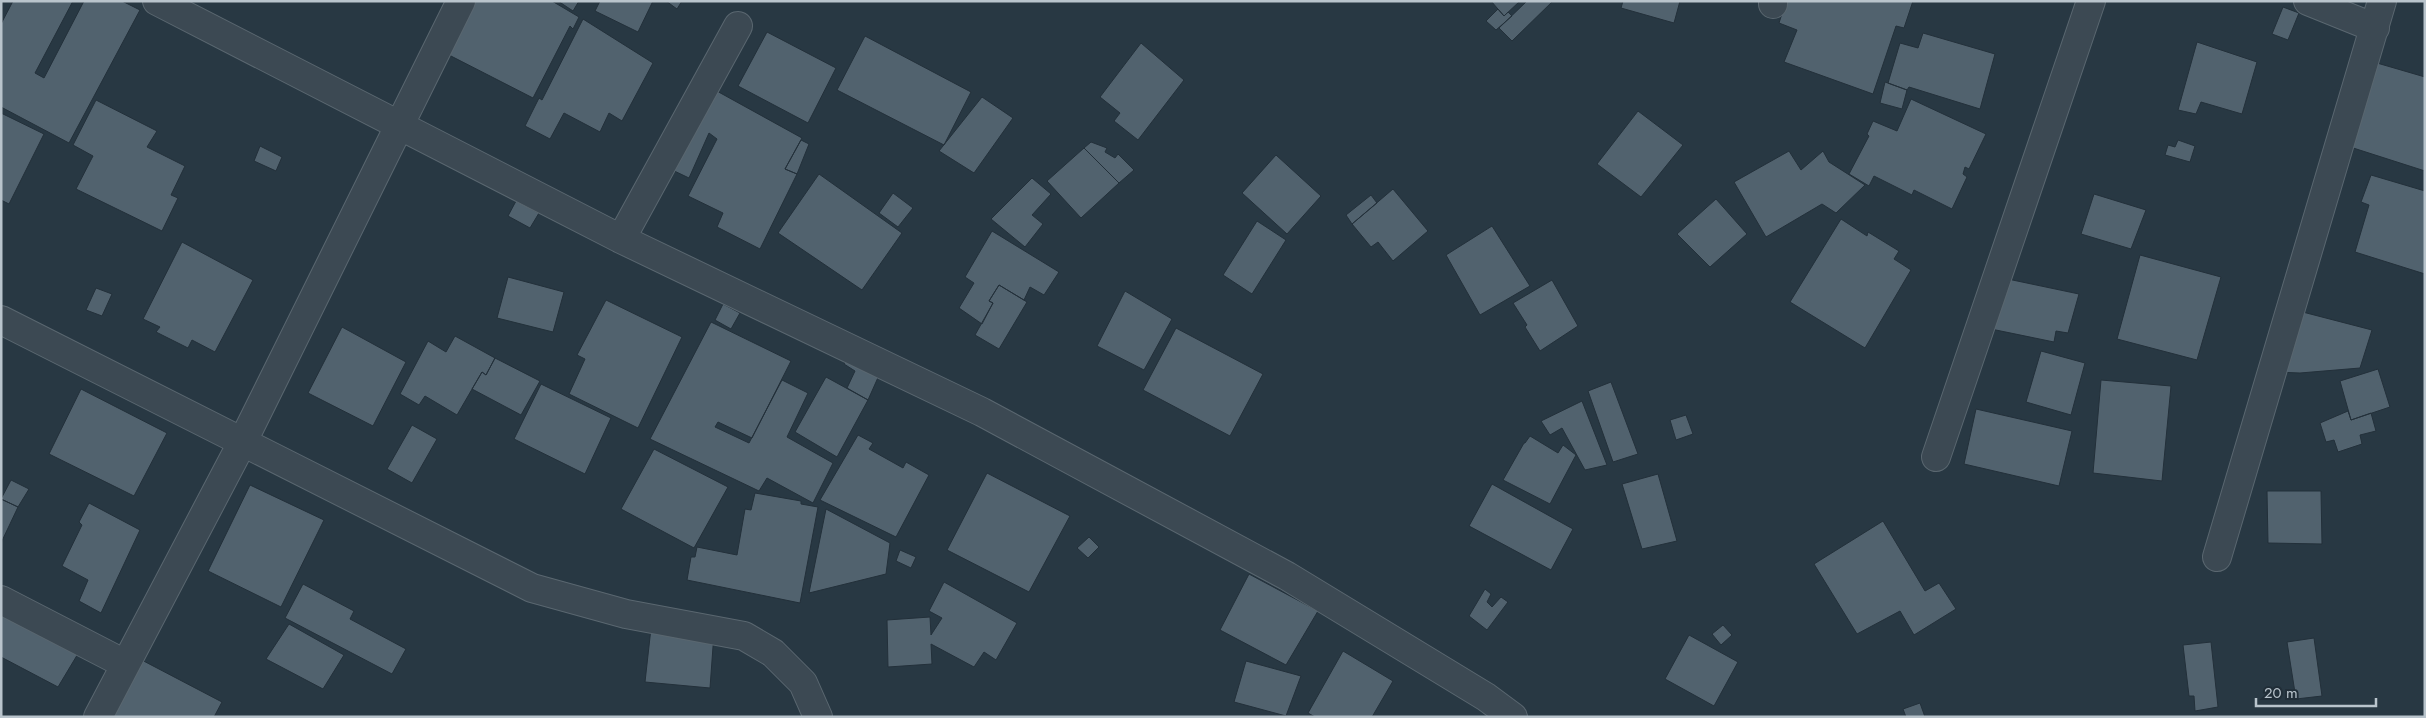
<svg xmlns="http://www.w3.org/2000/svg" width="2426" height="718" font-family="Jost,sans-serif">
<style>
.building{fill:#51626e;stroke:#23303a}
.lines{fill:none;stroke-linecap:round;stroke-linejoin:round}
.street-casing{stroke:#5a6770;stroke-width:30}
.street{stroke:#3c4953;stroke-width:28}
</style>
<rect width="100%" height="100%" fill="#283843"/>
<path class="building" d="M13,1H73L35,73L44,78L84,1H122L140,10L69,143L1,107V24Z
M474,1H552L579,17L573,29L570,26L533,98L447,54Z
M558,1H579L573,11Z
M600,1H653L638,32L595,11Z
M666,1H682L677,9Z
M1491,1H1520L1504,16Z
M1527,1H1553L1512,41L1499,28Z
M1623,1H1680L1674,23L1621,8Z
M1786,1H1913L1904,28L1896,26L1873,94L1784,62L1797,30L1779,23Z
M2283,7L2299,13L2288,40L2272,34Z
M1498,9L1504,16L1508,12L1512,16L1496,30L1486,21Z
M583,19L653,63L622,121L609,113L600,132L564,113L550,139L525,126L539,98L542,100Z
M767,32L836,68L808,123L738,86Z
M1923,33L1995,54L1980,109L1909,87L1907,90L1888,83L1900,43L1918,48Z
M865,36L971,92L944,145L837,90Z
M2197,42L2257,62L2242,114L2201,102L2196,114L2178,110Z
M1141,43L1184,80L1138,140L1114,121L1120,113L1100,97Z
M2377,63L2425,77V171L2347,146Z
M1885,82L1907,90L1902,109L1880,103Z
M715,90L802,138L785,169L797,174L760,249L717,227L723,213L688,196L717,139L709,133L689,178L668,168Z
M982,97L1013,118L974,173L939,151Z
M1911,99L1986,134L1969,169L1965,167L1963,174L1967,177L1952,209L1914,190L1912,195L1874,176L1869,186L1849,174L1869,136L1867,134L1873,121L1897,131Z
M96,100L157,131L147,147L185,166L171,195L178,198L162,231L76,189L93,156L73,145Z
M1638,111L1683,145L1641,197L1597,164Z
M1,113L44,134L9,204L1,200Z
M801,140L809,144L797,174L785,169Z
M2178,140L2195,146L2190,162L2165,155L2168,145L2175,147Z
M1091,142L1107,148L1105,152L1115,158L1118,154L1134,170L1119,183L1084,148Z
M260,146L282,157L276,171L254,161Z
M1084,148L1119,183L1081,218L1047,181Z
M1789,151L1801,170L1823,151L1829,162L1865,185L1836,213L1822,204L1766,237L1734,182Z
M1276,155L1321,196L1287,234L1242,193Z
M819,174L902,233L862,290L778,233Z
M2371,175L2425,191V274L2355,252L2369,205L2361,202Z
M1032,178L1051,194L1032,215L1043,224L1025,247L991,219Z
M1393,189L1428,231L1393,261L1378,242L1371,247L1352,224Z
M893,193L913,208L898,227L879,213Z
M2094,194L2146,210L2131,249L2081,234Z
M1371,195L1377,203L1352,224L1346,215Z
M1716,199L1747,234L1710,267L1677,234Z
M516,201L539,213L530,228L508,216Z
M1841,219L1867,236L1868,232L1899,251L1894,259L1911,270L1865,348L1790,302Z
M1257,221L1286,240L1252,294L1223,275Z
M1492,226L1530,286L1480,315L1446,255Z
M992,231L1059,272L1044,295L1030,287L1024,300L999,285L989,301L993,303L982,324L959,308L974,283L965,277Z
M182,242L253,280L215,352L192,340L188,348L156,332L160,327L143,319Z
M2140,255L2221,277L2197,360L2117,339Z
M508,277L564,292L553,332L497,318Z
M2003,278L2079,294L2068,333L2056,331L2054,342L1991,329Z
M1552,280L1578,326L1540,351L1525,327L1527,325L1513,303Z
M999,285L1027,302L999,349L975,335L993,303L989,301Z
M96,288L112,294L102,316L86,310Z
M1125,291L1172,319L1144,370L1097,346Z
M606,300L682,337L638,428L569,394L585,359L577,355Z
M723,304L740,313L731,329L715,320Z
M2295,310L2372,330L2360,368L2300,373L2276,372Z
M711,322L791,361L752,438L718,422L715,427L749,443L782,380L808,393L787,437L833,463L813,503L767,478L759,491L650,439Z
M342,327L406,362L373,426L308,393Z
M1176,328L1263,374L1230,436L1143,390Z
M455,336L495,358L486,375L482,372L457,415L425,396L419,405L400,394L428,341L446,352Z
M2041,351L2085,363L2071,415L2026,402Z
M851,352L880,373L868,400L847,388L855,371L844,364Z
M495,358L540,381L521,415L472,389L482,372L486,375Z
M2378,369L2390,407L2351,420L2340,381Z
M826,377L868,400L837,457L795,432Z
M2101,380L2171,386L2162,481L2093,473Z
M1611,382L1638,454L1613,462L1588,391Z
M541,384L611,418L585,474L514,439Z
M81,389L167,433L134,496L49,454Z
M1582,401L1607,465L1585,470L1562,428L1550,435L1541,421Z
M1976,409L2072,431L2059,486L1964,464Z
M2348,411L2351,420L2371,413L2376,431L2360,435L2362,444L2338,452L2334,440L2326,442L2320,423Z
M1686,415L1693,434L1676,440L1670,420Z
M412,425L437,439L412,483L387,469Z
M858,435L873,443L869,449L903,468L906,462L929,475L896,537L820,500Z
M1530,436L1558,453L1563,445L1576,455L1550,504L1503,480L1524,443H1525Z
M654,449L728,487L694,548L621,509Z
M987,473L1070,516L1029,592L947,550Z
M1658,474L1677,541L1642,549L1622,484Z
M11,480L29,489L18,507L1,499Z
M1492,484L1573,529L1551,570L1469,526Z
M250,485L324,520L281,607L208,571Z
M2267,491H2321L2322,544L2268,543Z
M755,493L801,501V504L818,507L800,603L687,580L691,557H695L697,547L737,555L745,509L751,510Z
M1,499L18,507L1,543Z
M89,503L140,530L101,613L79,601L88,580L62,566L82,525L79,522Z
M826,509L890,543L886,574L809,593Z
M1883,521L1925,591L1939,583L1956,609L1914,635L1900,611L1857,634L1814,564Z
M1089,537L1099,547L1088,558L1077,548Z
M900,550L916,557L911,568L896,561Z
M1249,574L1318,611L1286,665L1220,630Z
M944,582L1017,623L996,660L984,652L974,667L931,644L932,664L888,667L887,620L930,617L931,635L942,618L929,611Z
M303,584L354,611L350,619L406,649L392,674L285,618Z
M1485,589L1491,594L1487,602L1492,607L1501,597L1508,602L1487,630L1469,616Z
M1,604L82,647L58,687L1,657Z
M289,624L344,655L323,689L266,659Z
M1723,625L1732,635L1721,645L1712,634Z
M651,628L714,633L710,688L645,682Z
M1689,635L1738,662L1714,706L1665,679Z
M2314,638L2322,696L2296,699L2287,642Z
M2211,642L2218,707L2195,711L2194,696H2189L2183,645Z
M1343,651L1393,681L1372,717H1315L1308,713Z
M136,657L222,702L214,717H104Z
M1246,661L1301,676L1286,716L1234,702Z
M1920,703L1925,717H1906L1903,709Z"/>
<g class="lines">
<g class="street-casing">
<path id="street" d="M157,1L621,239L982,412L1287,576L1486,697L1513,717
M2308,1L2375,28
M1773,4V1
M621,239L738,26
M1,320L532,588L626,614L744,636L773,653L803,683L818,717
M1936,457L2091,1
M2217,557L2382,1
M1,600L125,664
M98,717L243,441L461,1"/>
</g>
<use href="#street" class="street"/>
</g>
<rect width="2426" height="718" fill="none" stroke="#b9c4cc" stroke-width="5"/>
<path d="M2256 698v8h120v-8" fill="none" stroke="#b9c4cc" stroke-width="2.5"/>
<text x="2264" y="698" font-size="15" fill="#b9c4cc" stroke="#212e38" stroke-width="4" paint-order="stroke">20 m</text>
</svg>
